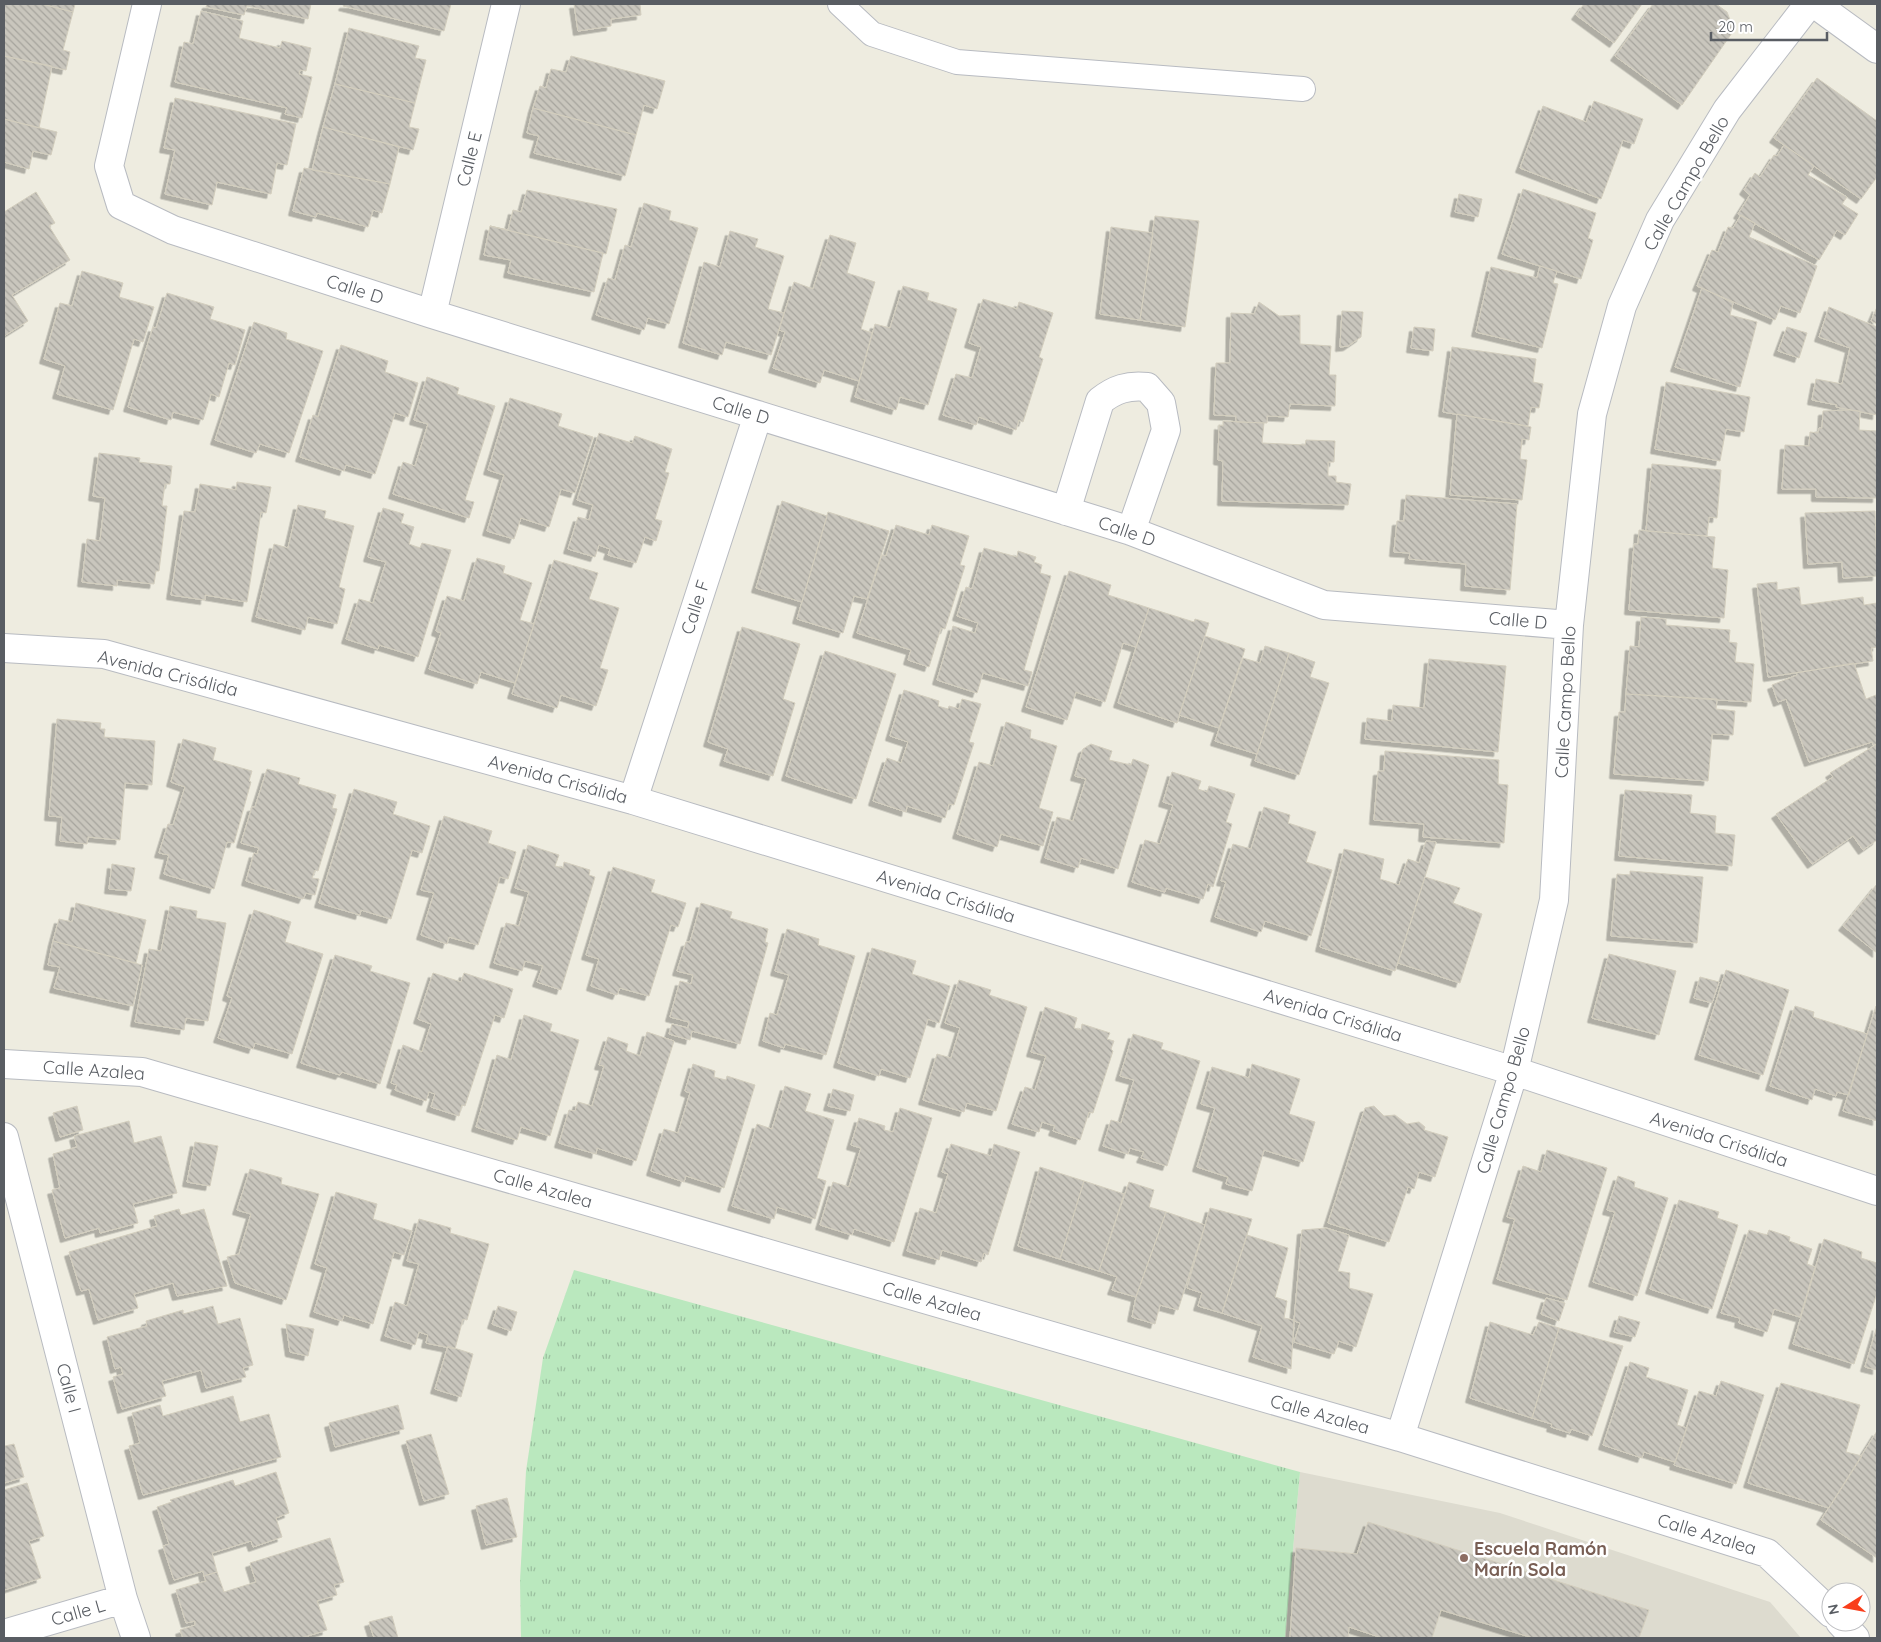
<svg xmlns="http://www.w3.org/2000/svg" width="1881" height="1642" font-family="Quicksand,sans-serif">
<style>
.education{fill:#dddbcf}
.park{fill:url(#park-tufts)}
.building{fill:url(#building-back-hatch);stroke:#d3cebe;filter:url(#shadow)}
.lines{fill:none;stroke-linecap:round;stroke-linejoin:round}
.service-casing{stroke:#b8bbc1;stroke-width:26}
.minor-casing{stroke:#b8bbc1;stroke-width:30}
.service{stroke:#fff;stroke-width:24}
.minor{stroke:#fff;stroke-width:28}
.education-dot{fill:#8d6e63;stroke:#fff;stroke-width:2}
.labels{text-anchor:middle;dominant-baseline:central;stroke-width:5;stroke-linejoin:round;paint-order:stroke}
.street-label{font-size:18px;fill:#595d63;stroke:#fff}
.education-label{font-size:18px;font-weight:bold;fill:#785e54;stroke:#fff;text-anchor:start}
</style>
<defs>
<pattern id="park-tufts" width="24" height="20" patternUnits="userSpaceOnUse" patternTransform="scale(1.25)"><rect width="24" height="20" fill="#bae8be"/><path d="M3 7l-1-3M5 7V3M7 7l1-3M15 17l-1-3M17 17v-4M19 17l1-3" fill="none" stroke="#9abf9e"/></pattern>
<pattern id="building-back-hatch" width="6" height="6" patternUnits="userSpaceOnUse" patternTransform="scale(1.25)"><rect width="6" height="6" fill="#c9c6bd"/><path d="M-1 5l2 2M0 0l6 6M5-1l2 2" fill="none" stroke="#a6a49d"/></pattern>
<filter id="shadow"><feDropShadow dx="-4.5" dy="4.5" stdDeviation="0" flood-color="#0004"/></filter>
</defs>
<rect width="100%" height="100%" fill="#eeece0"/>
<path class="education" d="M1300,1472L1500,1513L1770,1602L1801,1638H1285Z"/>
<path class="park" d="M574,1270L1300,1472L1285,1638H521L520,1581L526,1471L543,1358Z"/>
<path class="building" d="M4,4H42L73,12L63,50L70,52L66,70L4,56Z
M42,4H75L73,12Z
M207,4H311L308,19L247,6L244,15L206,7Z
M344,4H451L444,31L343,6Z
M574,4H640L641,15L611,19V26L578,31Z
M1584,4H1642L1614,43L1576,15Z
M1653,4H1716L1727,12L1734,30L1682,105L1615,56Z
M201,11L243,21L239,38L280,48L282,41L311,48L306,71L300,70L299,74L312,77L302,118L285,114L287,108L175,82L184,42L193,44Z
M349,28L419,46L415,58L426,60L415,103L335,84Z
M4,56L52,66L39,128L4,119Z
M571,56L665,81L657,109L644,105L636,135L533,108L540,86L546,88L551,69L566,72Z
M1817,78L1877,121V177L1861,199L1774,138Z
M335,84L415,103L409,127L419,129L413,150L323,127Z
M175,98L296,124L287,165L277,163L271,194L217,182L212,205L165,194L175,150L164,148Z
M1594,101L1643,119L1634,144L1623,140L1601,199L1520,168L1543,106L1586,122Z
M533,108L636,135L625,176L534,153L539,136L527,133Z
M4,119L57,132L51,155L33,151L29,169L4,162Z
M323,127L399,147L390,184L312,170Z
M1784,145L1814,166L1808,175L1847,197L1842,204L1858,214L1845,235L1837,230L1819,260L1738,214L1750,195L1744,190L1755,173L1760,177L1774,155L1777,156Z
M304,168L390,184L382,213L373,210L368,227L317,213L316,217L293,211Z
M1523,189L1596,213L1588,238L1593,240L1581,279L1502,254Z
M527,190L617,209L606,254L490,226L508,230L513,210L521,212Z
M36,192L55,223L49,226L70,260L12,295L28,321L4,336V212Z
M1459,194L1482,199L1478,217L1455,212Z
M644,203L671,211L669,220L698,228L669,324L648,318L644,330L596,315L608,278L615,280L625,245L631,247Z
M1741,215L1755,223L1749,237L1817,266L1800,313L1781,306L1775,320L1697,286L1712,250L1718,252L1728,227L1733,228Z
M1155,216L1199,221L1185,327L1140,320Z
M490,226L603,253L594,292L508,273L511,260L484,255Z
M1111,227L1153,233L1140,320L1100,314Z
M730,231L758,239L755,247L784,256L768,309L784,313L771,355L726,342L722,355L683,343L704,262L720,267Z
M830,235L856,243L847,273L875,282L861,329L872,333L859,381L824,370L820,383L773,368L785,332L779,330L794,282L813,289Z
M1540,266L1557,271L1553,283L1558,284L1542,348L1476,332L1491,267L1537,278Z
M82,271L123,283L119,297L154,307L143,342L134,339L113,410L57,394L65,366L44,359L60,303L72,306Z
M903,286L929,293L927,300L957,309L928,405L900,397L896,410L855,397L875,324L890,328Z
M1702,288L1733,303L1730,315L1757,322L1740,387L1675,367Z
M167,293L214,307L210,319L245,330L235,365L229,363L219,397L211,394L203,420L173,412L171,420L128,407L153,327L156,328Z
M983,299L1017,309L1019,302L1053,313L1039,357L1043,359L1023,422L1019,420L1016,430L979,417L976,425L943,415L956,374L972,378L981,347L969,343Z
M1259,302L1279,316L1300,315V344L1331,346L1329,375H1336L1335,406L1290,404L1288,417L1267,416V423L1236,422V416L1214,415L1216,363H1230L1231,313L1254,314Z
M1829,307L1877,327V415L1836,407L1837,405L1812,400L1816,379L1842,384L1850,348L1819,337Z
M1877,307V324L1871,321Z
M1342,311L1363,312L1361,337L1348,346L1340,347Z
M254,322L287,333L286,339L323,351L289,453L260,444L256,453L215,440Z
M1414,327L1435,329L1433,351L1411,348Z
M1787,327L1807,333L1799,358L1778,351Z
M341,345L388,361L385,372L418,383L408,417L395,413L375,474L346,465L344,471L300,457L313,415L318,417Z
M1452,347L1536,359L1533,382L1543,384L1539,408L1531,407L1528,426L1443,412Z
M427,377L459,388L457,394L495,406L465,500L474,502L469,518L393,494L403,462L415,466L428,424L414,420Z
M1666,382L1750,397L1744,432L1726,429L1720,461L1655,449Z
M510,398L562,414L558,426L593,437L575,493L561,489L549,527L521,518L514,539L487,531L504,475L488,470Z
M1850,410L1860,411L1859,430L1877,431V498L1816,497V489H1782L1785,445L1809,446L1810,432L1818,433L1819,428H1822L1823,411Z
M1457,414L1531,427L1529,440L1522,439L1520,459L1527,460L1522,500L1450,495Z
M1223,421L1264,423L1262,443L1305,445L1306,440L1335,441L1334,462H1328V476H1336V482L1351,484L1348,505L1222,501L1223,461L1218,460L1219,425L1223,426Z
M599,433L632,443L635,436L672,449L665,472L669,473L655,519L662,521L656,541L645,537L636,563L608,555L610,549L599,545L595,557L568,549L578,517L589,520L593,505L577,500Z
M99,453L140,458L139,462L172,466L170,484H165L162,506H167L159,571H156L154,584L117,580V586L82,582L87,539L100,541L105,498L93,496Z
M1652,464L1721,470L1717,518L1709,517L1707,536L1646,531Z
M237,482L271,487L266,513L261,512L247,602L205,595V600L171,595L184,511L195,512L200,484L236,490Z
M1406,495L1517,504L1510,590L1465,586L1466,564L1409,559L1410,553L1394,552L1397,521H1404Z
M782,501L827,516L802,602L756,588Z
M298,505L326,511L324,518L354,526L339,587L345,589L337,624L308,617L305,630L256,617L274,544L288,548Z
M383,508L404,514L401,523L414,527L409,544L420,548L422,543L451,550L418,657L379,645L378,649L346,639L359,599L373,603L386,562L368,557Z
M1875,511L1877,576L1843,578L1842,562L1808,564L1805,513Z
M828,512L889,531L867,599L854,596L843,633L797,619Z
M896,525L929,535L932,525L969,536L960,565L965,566L945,629L941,628L929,667L908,660L911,650L857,633L882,555L886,556Z
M1639,530L1715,537L1712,568L1728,570L1724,618L1629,610L1634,544H1638Z
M984,548L1017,557L1018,551L1036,557L1034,562L1042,565L1040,573L1051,576L1024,670L1032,672L1028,686L983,673L977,693L937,680L953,626L975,633L978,623L957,616L966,587L972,589Z
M477,558L505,566L503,573L532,583L520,620L534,624L515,683L481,672L477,684L429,669L441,633L436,631L447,596L464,601Z
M554,560L598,573L589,599L619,608L600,668L608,670L596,706L561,695L557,708L512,694Z
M1069,571L1111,585L1108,595L1149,608L1136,647L1123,643L1105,702L1076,692L1067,720L1026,707Z
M1777,582V590L1799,587L1801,605L1863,597L1864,605L1877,603V647L1871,648L1873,661L1768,677L1757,584Z
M1149,608L1194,622L1195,619L1209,623L1177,723L1118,703Z
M1641,617L1666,619V625L1730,630L1729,642L1737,643L1735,662L1754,664L1751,702L1626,694L1630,646L1639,647Z
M742,627L800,644L783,699L795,703L773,776L724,761L728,749L708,742Z
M1205,636L1245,649L1219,728L1179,715Z
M1265,646L1289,653L1257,754L1215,741L1243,658L1260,663Z
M825,651L896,674L856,799L786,776Z
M1289,653L1315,662L1310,677L1329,683L1299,775L1255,761Z
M1429,659L1506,666L1498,752L1365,739L1367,718L1392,721L1393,705L1424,708Z
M1854,663L1866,699L1876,695L1877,698V744L1873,745L1872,742L1809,762L1786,699L1778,702L1772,685L1797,675L1796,673Z
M904,690L939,701L938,706L948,709L949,706L959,709L962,699L981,704L969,742L974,743L954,805L949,804L945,818L907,806L906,812L873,801L887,758L901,763L908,742L890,736Z
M1626,694L1717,699L1716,709L1735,711L1733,735L1712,734L1708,781L1614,774L1619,712H1625Z
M57,719L101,723L100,729H105L104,737L155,741L152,785L125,783L120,840L88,837L87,844L60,841L62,817L49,816Z
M1006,722L1031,730L1030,738L1057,746L1039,808L1053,812L1043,846L1001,834L997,847L957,834L979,762L993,766Z
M183,739L216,748L213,760L252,771L249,781L251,782L234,843L227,842L214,889L164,874L169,855L159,853L168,824L173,825L185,787L171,782Z
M1091,744L1112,751L1109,760L1131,765L1133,759L1149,765L1118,869L1081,858L1078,868L1045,858L1057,817L1073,821L1086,779L1075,776L1083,749Z
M1877,744V840L1863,850L1853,836L1812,864L1776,814L1833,777L1830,773Z
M1385,751L1499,760L1498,784L1508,785L1504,843L1423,837L1424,824L1374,820L1378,771H1384Z
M267,769L300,778L298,784L336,795L332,808L337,809L318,871L315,870L312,878L319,879L315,895L306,893L303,899L246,881L254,853L257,854L259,848L241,843L252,807H255Z
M1172,772L1201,781L1198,789L1207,792L1209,786L1235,794L1226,822L1232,824L1213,887L1208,884L1203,899L1166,888L1165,892L1132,882L1145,840L1160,844L1173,805L1163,802Z
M354,789L397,802L393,814L430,826L422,853L412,850L391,919L361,910L360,915L319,903Z
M1625,790L1692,795L1690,813L1716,816L1715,833L1735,835L1732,866L1619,856Z
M1264,807L1290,815L1288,823L1316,832L1306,862L1332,870L1311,936L1265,921L1261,932L1215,917L1226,882L1221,881L1233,844L1251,849Z
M444,816L492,831L488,843L516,852L508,879L500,877L478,945L449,937L447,944L421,935L434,893L421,890Z
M1426,841L1436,842L1395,971L1320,947L1344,849L1384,859L1380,879L1399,885L1408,859L1419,863Z
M528,845L559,855L555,866L563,868L564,862L590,870L589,875L595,877L561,990L537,982L543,966L525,961L522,971L494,963L506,923L519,926L529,892L515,888Z
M112,864L135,868L131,891L109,889Z
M613,867L655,880L651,892L686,903L678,927L671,925L649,996L620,988L617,995L591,986L599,959L586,955Z
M1630,871L1703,877L1697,943L1611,936L1617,874L1630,875Z
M1425,877L1460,888L1453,903L1482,914L1460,983L1398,963Z
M1877,884V953L1843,926Z
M76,903L146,920L136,963L53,941L59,919L72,922Z
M701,903L732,912L730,918L768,929L765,942L768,943L740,1044L692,1031L690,1040L669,1034L672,1024L688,1028L689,1022L670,1017L680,981L691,984L693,975L677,971L686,942H690Z
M170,906L197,911L196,918L226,923L208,1021L186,1018L184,1030L135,1022L149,949L161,951Z
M254,910L291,922L285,942L323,954L292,1054L255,1043L253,1049L218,1038L232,998L227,996Z
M787,929L819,939L818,945L855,956L826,1055L785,1044L784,1048L763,1041L770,1013L777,1015L789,975L775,971Z
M53,941L142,965L133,1006L54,988L60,967L48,965Z
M872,948L916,961L912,974L950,986L939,1023L928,1019L910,1078L881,1069L879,1076L838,1063Z
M1609,954L1676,971L1659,1035L1592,1018Z
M335,955L372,966L370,971L410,983L380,1084L342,1072L340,1075L301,1063Z
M1726,970L1789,990L1763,1075L1699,1055Z
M433,973L461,982L464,973L513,989L504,1018L495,1015L465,1106L462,1105L459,1116L431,1107L435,1094L429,1092L426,1101L395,1090L397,1085L391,1083L403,1045L422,1052L431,1024L418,1019Z
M1700,977L1719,982L1712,1003L1694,998Z
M959,980L991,990L989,995L1027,1007L996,1111L967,1103L964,1112L923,1100L937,1054L951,1058L960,1028L945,1023Z
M1795,1006L1814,1012L1813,1017L1867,1034L1849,1095L1837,1092L1836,1096L1815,1089L1812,1100L1770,1086Z
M1876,1006H1877V1121L1843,1111Z
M1045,1007L1077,1018L1074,1028L1081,1030L1082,1024L1110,1033L1107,1039L1114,1041L1111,1049L1113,1051L1093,1113L1089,1112L1080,1140L1053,1131L1055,1126L1042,1122L1039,1132L1012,1124L1025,1087L1035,1090L1046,1056L1031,1052Z
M524,1015L552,1024L550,1031L579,1040L550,1136L521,1127L517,1140L476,1127L497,1055L511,1060Z
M647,1032L674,1041L636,1161L597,1148L596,1154L559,1143L569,1110L575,1111L578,1102L592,1106L604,1066L599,1065L608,1037L628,1044L626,1051L640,1056Z
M1133,1034L1163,1043L1161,1049L1200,1061L1167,1166L1141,1158L1144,1152L1130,1148L1128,1154L1103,1146L1111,1120L1121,1123L1134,1080L1120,1076Z
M693,1064L715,1071L714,1077L726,1080L727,1076L755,1085L724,1188L686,1176L684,1182L651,1171L664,1129L678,1133L690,1093L685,1091Z
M1252,1064L1300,1079L1289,1114L1315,1122L1303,1162L1264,1150L1252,1191L1226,1184L1228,1177L1197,1167L1215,1108L1201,1104L1212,1067L1249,1078Z
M785,1086L811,1094L805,1111L834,1120L817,1178L826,1181L815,1219L777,1207L774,1219L732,1206L757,1124L772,1129Z
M833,1089L854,1095L850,1111L828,1106Z
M77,1106L83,1130L60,1137L53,1113Z
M1374,1106L1384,1116L1395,1115L1407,1124L1419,1122L1425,1127L1424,1130L1448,1137L1435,1177L1419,1172L1414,1189L1408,1187L1389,1242L1328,1223L1365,1108Z
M900,1108L932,1118L894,1242L854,1229L852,1235L820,1225L833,1182L849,1187L861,1148L851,1145L859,1118L885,1126L884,1130L893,1132Z
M129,1121L134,1143L161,1136L177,1193L133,1204L138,1223L100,1233L99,1228L65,1238L52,1190L60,1188L53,1154L77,1147L74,1136Z
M195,1142L218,1146L210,1186L187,1182Z
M951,1144L991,1156L994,1144L1020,1152L988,1255L984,1253L981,1262L942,1250L939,1260L907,1251L920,1208L936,1213L948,1174L942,1172Z
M1547,1150L1607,1168L1567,1300L1497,1279L1515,1219L1507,1217L1523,1166L1541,1172Z
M1040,1167L1084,1181L1060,1259L1018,1246Z
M250,1169L282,1178L281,1184L319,1194L286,1300L235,1283L227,1257L239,1254L251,1214L237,1210Z
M1618,1176L1635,1182L1634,1187L1668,1198L1637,1296L1593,1282L1615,1212L1607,1210Z
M1084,1181L1124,1194L1099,1271L1060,1259Z
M1129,1182L1154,1190L1149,1207L1166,1212L1136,1297L1112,1290L1117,1277L1099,1271Z
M336,1192L377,1204L373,1219L412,1231L404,1255L394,1252L373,1324L344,1315L342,1321L314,1312L327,1268L315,1264Z
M1679,1200L1719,1212L1717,1218L1738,1225L1712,1309L1650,1289Z
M1210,1208L1252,1219L1222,1313L1198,1306L1202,1293L1187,1288Z
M179,1209L181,1215L204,1209L227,1286L177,1296L173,1283L134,1294L138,1308L98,1320L89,1289L81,1291L69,1252L157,1226L154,1216Z
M1166,1212L1205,1225L1178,1310L1160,1305L1155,1324L1132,1317L1136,1297Z
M419,1219L451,1228L450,1233L489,1244L467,1320L463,1319L455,1349L426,1343L428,1335L419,1332L415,1345L385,1336L395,1302L407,1306L419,1264L407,1261Z
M1326,1228L1349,1235L1338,1271L1350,1273L1349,1288L1373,1294L1356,1347L1339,1341L1334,1354L1294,1342L1300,1323L1294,1321L1302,1230Z
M1749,1230L1767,1235L1769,1230L1790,1237L1789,1241L1812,1249L1807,1264L1815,1267L1800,1317L1774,1309L1767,1332L1739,1323L1740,1318L1721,1313Z
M1247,1235L1288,1248L1275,1297L1287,1301L1284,1318L1294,1320L1291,1369L1253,1357L1262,1326L1222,1313Z
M1824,1239L1862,1252L1861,1258L1877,1263V1293L1854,1364L1793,1344Z
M1546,1298L1565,1303L1559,1321L1541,1314Z
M213,1306L218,1324L240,1318L253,1365L243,1368L246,1377L206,1388L201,1370L162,1381L166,1396L122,1409L113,1377L123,1374L121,1367L115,1369L107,1337L147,1326L146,1321L183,1310V1314Z
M498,1306L517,1312L511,1331L492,1324Z
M1619,1316L1640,1322L1635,1337L1614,1332Z
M1490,1322L1533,1335L1539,1322L1559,1328L1532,1418L1470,1398Z
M286,1324L314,1329L308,1356L290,1352Z
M1877,1326V1370L1865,1367Z
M1559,1328L1623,1346L1592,1436L1571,1429L1570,1433L1551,1427L1552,1424L1532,1418Z
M448,1346L473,1354L461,1397L435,1389Z
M1630,1362L1649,1368L1646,1377L1688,1390L1677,1425L1687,1428L1675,1462L1644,1452L1642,1458L1603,1445Z
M1721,1381L1764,1395L1736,1484L1674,1465L1699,1391L1716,1396Z
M1781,1383L1860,1405L1846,1452L1862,1456L1829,1508L1748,1483Z
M233,1396L240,1422L269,1414L281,1457L143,1495L129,1446L140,1443L132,1413L160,1405L163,1416Z
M398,1405L404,1429L335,1447L329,1423Z
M1877,1431V1558L1821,1520Z
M431,1434L449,1494L424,1501L406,1441Z
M4,1444L5,1446L14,1444L24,1477L4,1483Z
M276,1472L289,1513L276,1518L282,1537L253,1547L251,1541L212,1553L217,1572L204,1576L203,1571L174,1580L163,1546L169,1544L157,1507L172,1502L170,1500L233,1480L235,1486Z
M27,1483L44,1536L29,1541L41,1578L4,1590V1490Z
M507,1498L517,1537L486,1545L476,1506Z
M1368,1522L1649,1610L1639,1638H1533L1441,1610L1432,1638H1382L1349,1627L1348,1638H1290L1296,1548L1357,1554Z
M330,1538L344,1582L334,1585L337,1595L317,1601L327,1630L301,1638H183L180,1630L195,1625V1621L186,1623L176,1590L206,1581L204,1576L217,1572L224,1592L256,1582L250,1563Z
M392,1616L398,1638H374L369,1622Z"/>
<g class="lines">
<g class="service-casing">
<path id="service" d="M840,4L872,34L957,62L1303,89"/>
</g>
<g class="minor-casing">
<path id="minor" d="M147,4L109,166L121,205L173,230L432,314L1131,531L1324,605L1569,625
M1815,4L1877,49
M432,314L506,4
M1066,511L1100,401C1115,389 1128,385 1147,387L1161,403L1166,430L1131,531
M4,648L104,654L633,800L1514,1071L1877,1191
M633,800L758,415
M4,1064L142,1072L1400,1437L1767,1553L1831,1613
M4,1137L123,1599L136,1638
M1400,1437L1514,1071L1554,900L1569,625L1592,414L1622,306L1660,220L1727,110L1809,4
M1840,1622L1855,1638
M4,1634L123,1599"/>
</g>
<use href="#service" class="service"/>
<use href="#minor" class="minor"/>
</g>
<circle class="education-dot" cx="1464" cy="1558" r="5"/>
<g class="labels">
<g class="street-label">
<text transform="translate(469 159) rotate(-76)">Calle E</text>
<text transform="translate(1686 183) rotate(-60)">Calle Campo Bello</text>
<text transform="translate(355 289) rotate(18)">Calle D</text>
<text transform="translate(741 410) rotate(17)">Calle D</text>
<text transform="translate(1127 531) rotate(19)">Calle D</text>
<text transform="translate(695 607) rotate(-72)">Calle F</text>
<text transform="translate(1518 620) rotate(5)">Calle D</text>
<text transform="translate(168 673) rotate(14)">Avenida Crisálida</text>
<text transform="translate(1565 702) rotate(-87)">Calle Campo Bello</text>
<text transform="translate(558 779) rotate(15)">Avenida Crisálida</text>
<text transform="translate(946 896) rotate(17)">Avenida Crisálida</text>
<text transform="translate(1333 1015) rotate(17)">Avenida Crisálida</text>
<text transform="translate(94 1070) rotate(4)">Calle Azalea</text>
<text transform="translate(1503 1100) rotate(-74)">Calle Campo Bello</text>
<text transform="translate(1719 1139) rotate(18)">Avenida Crisálida</text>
<text transform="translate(543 1188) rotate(16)">Calle Azalea</text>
<text transform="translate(932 1301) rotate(16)">Calle Azalea</text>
<text transform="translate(69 1388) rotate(75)">Calle I</text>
<text transform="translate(1320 1414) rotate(16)">Calle Azalea</text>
<text transform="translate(1707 1534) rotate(17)">Calle Azalea</text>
<text transform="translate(78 1612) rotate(-16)">Calle L</text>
</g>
<g class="education-label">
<text x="1474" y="1548">Escuela Ramón<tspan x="1474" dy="21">Marín Sola</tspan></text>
</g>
</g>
<rect width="1881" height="1642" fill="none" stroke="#595d63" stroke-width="10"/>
<g transform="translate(1846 1607) rotate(259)"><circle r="24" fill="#ffffff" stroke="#bdbec1"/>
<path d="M0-4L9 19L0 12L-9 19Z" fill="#f93e1b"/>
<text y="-8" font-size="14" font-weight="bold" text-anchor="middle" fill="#595d63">N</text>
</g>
<path d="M1711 32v8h116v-8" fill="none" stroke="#595d63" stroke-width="2.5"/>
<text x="1718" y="32" font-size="15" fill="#595d63" stroke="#ffffff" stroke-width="4" paint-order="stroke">20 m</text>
</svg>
